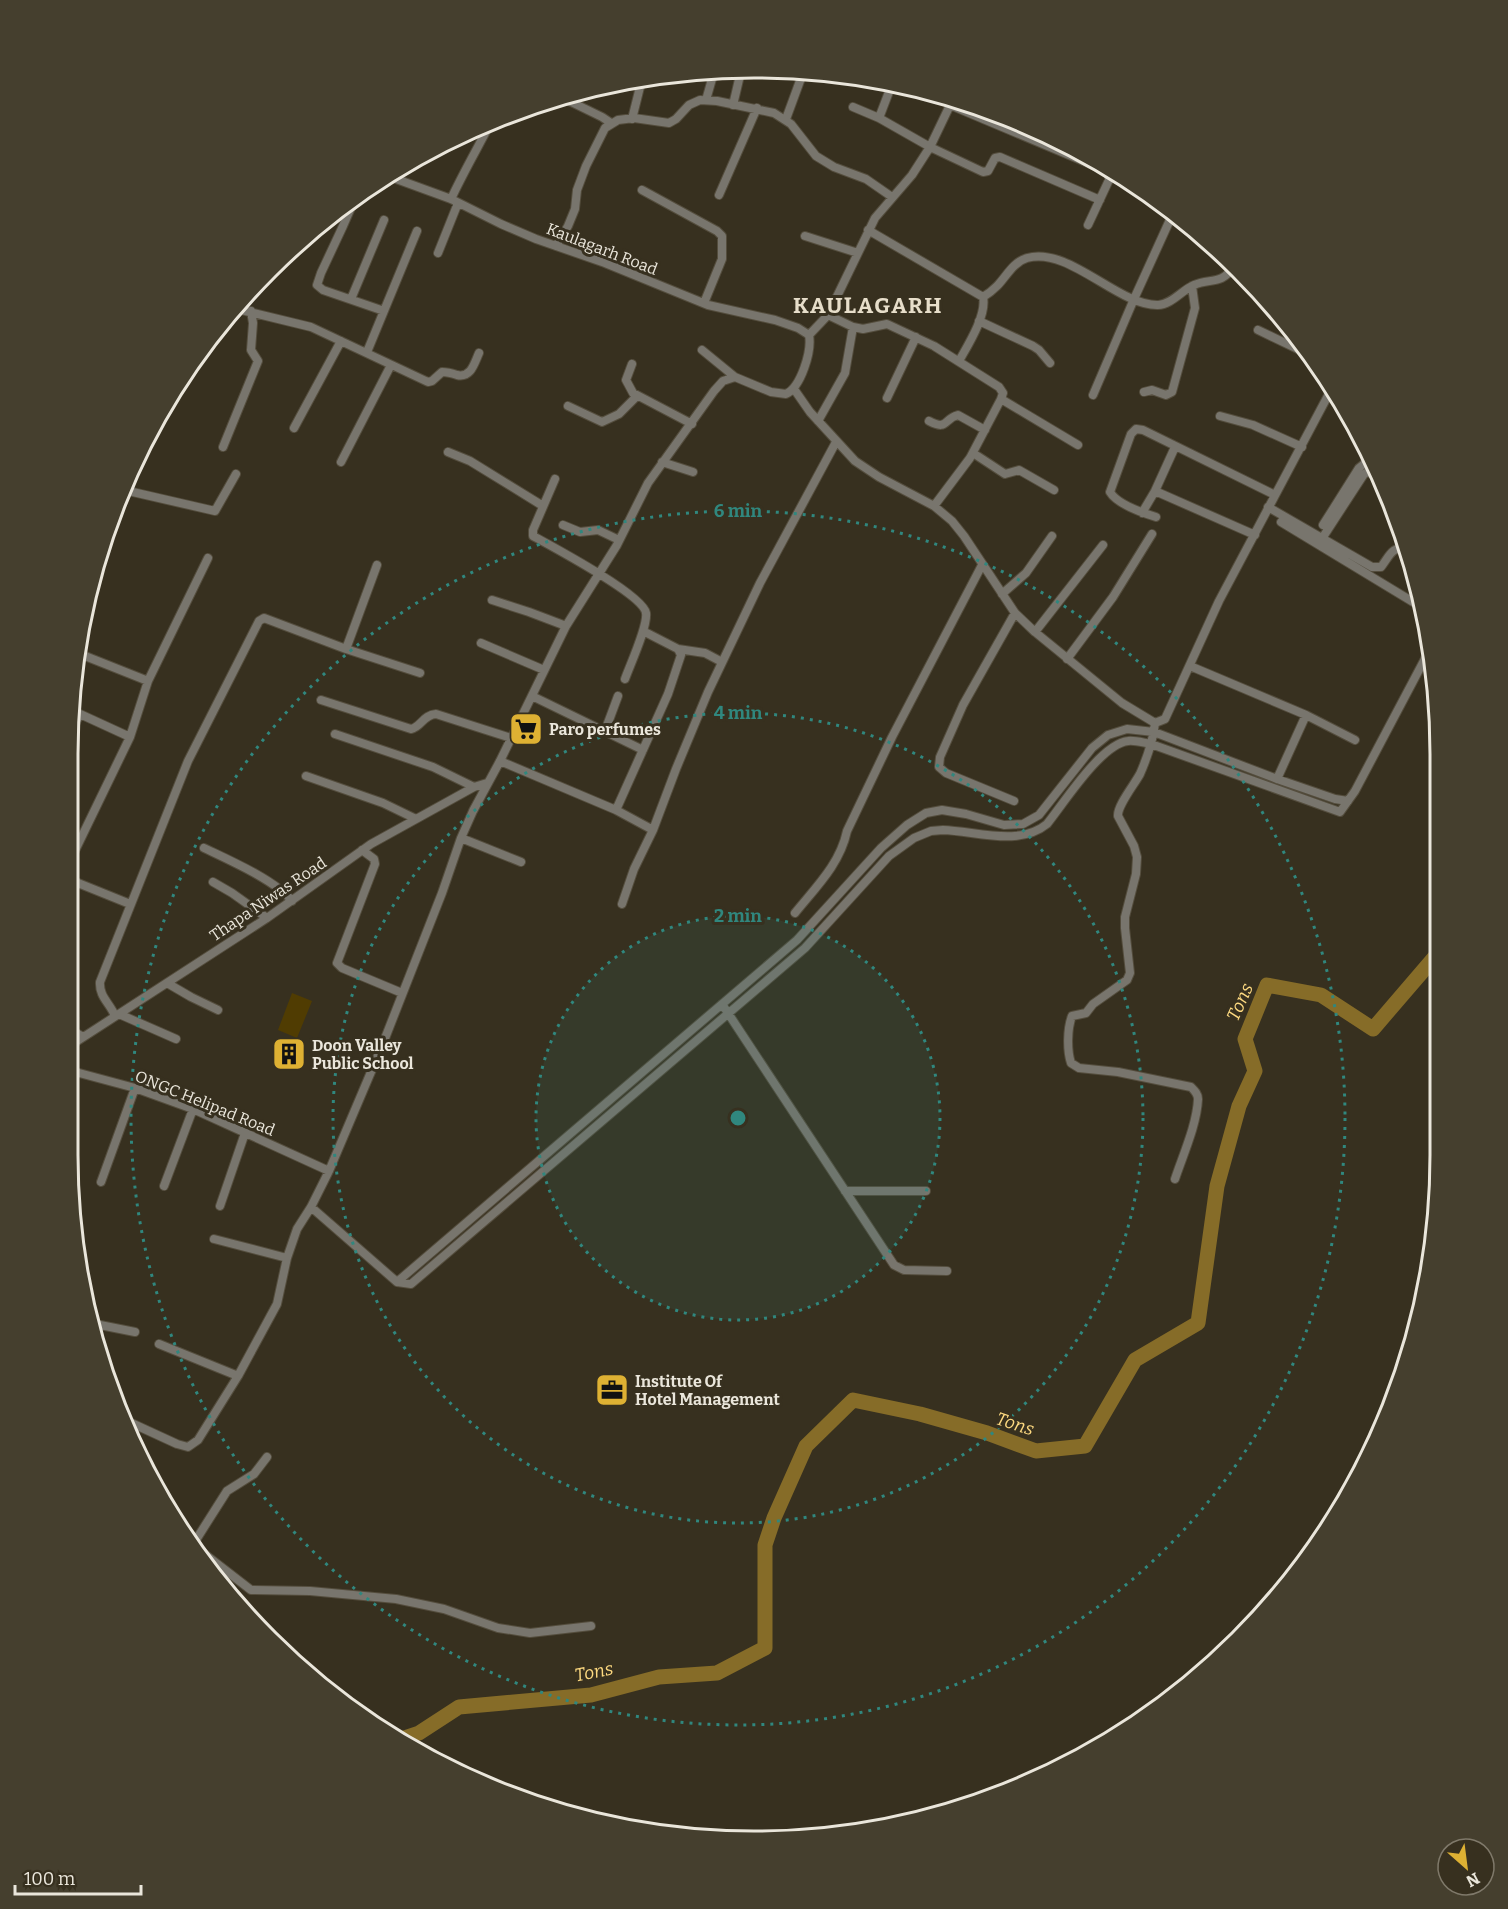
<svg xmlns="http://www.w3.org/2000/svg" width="1508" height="1909" font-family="Bitter,serif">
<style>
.green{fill:#503c02}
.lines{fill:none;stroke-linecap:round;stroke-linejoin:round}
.river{stroke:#866c28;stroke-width:15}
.street-casing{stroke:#544d3d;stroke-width:10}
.street{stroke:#78756d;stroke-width:8}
.ring{fill:none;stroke:#30877e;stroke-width:3;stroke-dasharray:3 6}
.labels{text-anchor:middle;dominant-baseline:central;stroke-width:6;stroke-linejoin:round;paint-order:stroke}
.street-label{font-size:16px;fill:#eae6db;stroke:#37301f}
.poi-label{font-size:16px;font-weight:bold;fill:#eae6db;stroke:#37301f;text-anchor:start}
.water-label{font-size:18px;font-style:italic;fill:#fdd980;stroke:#37301f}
.district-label{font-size:22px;font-weight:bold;letter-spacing:1.5px;fill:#e7deca;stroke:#37301f}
.rim{fill:none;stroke:#eae6db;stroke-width:3}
.centre{fill:#30877e;stroke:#37301f;stroke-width:3}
.ring-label{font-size:18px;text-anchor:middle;font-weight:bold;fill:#30877e;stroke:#37301f;stroke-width:6;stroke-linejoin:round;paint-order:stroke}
</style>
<rect width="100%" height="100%" fill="#37301f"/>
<path class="green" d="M292,993L312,1001L297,1038L278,1030Z"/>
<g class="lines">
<path class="river" d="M398,1740L419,1733L459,1707L591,1695L659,1677L717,1673L765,1648V1545L774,1518L806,1446L853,1400L920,1414L987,1433L1036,1451L1085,1446L1135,1360L1198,1323L1217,1186L1239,1106L1255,1071L1245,1039L1267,985L1321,995L1373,1029L1440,951"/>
<g class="street-casing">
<path id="street" d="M561,97L602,117L611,123
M706,100L714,72
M733,105L741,71
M950,105L1107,171L1109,176V180L1088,225
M853,107L879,118L930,147L983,172L988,171L995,158L1000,157L1100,200
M879,118L892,84
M632,119L642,79
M786,119L804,70
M388,176L451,199L501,224L536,239L605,263L708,305L775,320L798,328L809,335
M642,190L717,231L722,236V259L704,303
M719,195L757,108
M451,199C463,173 477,149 490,124
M354,201L343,226L321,273L317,285L323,290L384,311
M868,230L983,297C987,315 968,345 959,361
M805,236L858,253
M556,246L568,226L575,209L577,190L586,166L605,128L618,120L634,118L669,123L676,119L689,105L700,100L717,101L774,113L791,124L816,156L834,167L866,179L892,197
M438,253L458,203
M983,297C988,294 993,290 997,286C1006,277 1013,262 1027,258C1069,246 1118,306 1158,305C1171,305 1182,290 1194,285C1210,278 1222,285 1233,267
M351,299L384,220
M1273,305V306
M233,308L311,327L428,382L432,381L442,372C448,372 451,373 457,375C471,378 474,364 479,353
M828,315L853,327L863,329L887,324L934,346L999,387L1003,393L1001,399L970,458L934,506
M979,321L1033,346L1039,350L1050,363
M1258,330L1308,354
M809,335L828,315L875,218L912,175L930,147L953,99
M702,350L735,377L771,392L786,394C801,387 812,351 809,335
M367,352L417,231
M632,364L626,380L633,393L692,424
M794,389L810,412L855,461L879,477L934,506L952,521L964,536L1015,613L1035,632L1122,703L1155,723C1153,741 1147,758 1140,774C1134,785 1117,806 1118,816L1134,846L1137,857L1136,874L1125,917V928L1130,973L1127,980L1093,1004L1086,1013L1072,1016C1067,1029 1067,1051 1071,1063L1079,1068L1118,1072L1191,1087C1195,1091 1198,1094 1198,1099C1197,1124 1183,1155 1175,1179
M1144,392L1152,390L1166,395L1172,392L1195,308L1192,286
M1093,395L1134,299L1174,211
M887,398L916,337
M1001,399L1078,445
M568,406L602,422L619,414L637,396
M1220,416L1253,425L1302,447
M818,421L845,373L853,327
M929,421C948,431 943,419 958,415L985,430
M294,428L341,341
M223,447L258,361L251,350L253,323L251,311
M448,452L470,461L543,506
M973,453L1005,474L1019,470L1054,490
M341,462L391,365
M662,462L693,472
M555,479L533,530V536C553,547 643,595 646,613C648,626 630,665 625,679
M124,490L215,511L236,474
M1155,491L1255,535
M1268,507L1372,567H1381C1389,557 1392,545 1407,549
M1142,513L1155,491L1175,447
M1156,517C1143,513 1117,504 1110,492L1131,434L1136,429L1143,430L1275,495
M1281,522L1418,605
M563,525L580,532L598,530L619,540
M1323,525L1359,468L1364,464H1373
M1323,537L1364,474L1368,472L1378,476
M1002,594L1026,573L1052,536
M492,600L529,612L566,626
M1035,632L1103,545
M481,643L544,670
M346,649L377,565
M678,649L705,653L722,662
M80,654L148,681
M1067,659L1113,597L1152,534
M1190,666L1306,715L1355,740
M532,696L643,750
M321,700L411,729C421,727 423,715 436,714L511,738
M69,709L130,737
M1155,723L1165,719L1219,601L1332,388
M605,731L618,696
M335,734L433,767L474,787
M69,738L79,715
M500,761L616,810L653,830
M306,776L383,803L416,819
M1277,779L1306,715
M1014,801L946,773L939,767L940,757L963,705L1015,613
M616,810L668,694L681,655L678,649L643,631
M461,838L521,862
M204,848C229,860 275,880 292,901
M362,850L374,859L375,864L337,963L342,968L402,993
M68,865L130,737L148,681L208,558
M68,879L130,904
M213,882L232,893L267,918
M622,904L634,869L653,830L676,769L708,692L760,583L836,442
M795,913C816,887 840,864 847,831L892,737L982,565
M167,983L191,997L218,1010
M722,1004L894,1265L904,1270L947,1271
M119,1014L176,1039
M115,1016C110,1003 99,997 100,982L188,761L259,621L264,618L346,649L420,673
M68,1028L83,1037
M68,1047L267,918L371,844L474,787L487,783
M68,1070L135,1088L193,1109L329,1171
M101,1182L135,1088
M164,1186L193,1109
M845,1191H926
M73,1196L74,1197
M220,1206L245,1133
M311,1207L397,1282L411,1284L805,948L889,856L914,838L931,831L943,830C976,831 1019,847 1047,824C1064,803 1101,744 1128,741C1135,740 1144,743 1151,744L1340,812L1355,791L1428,653
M214,1239L287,1258
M397,1282L797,940L881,848L907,825L926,813L942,810L966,814L1004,825L1023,824L1039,815L1092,748L1108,735L1127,729L1154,732L1277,779L1335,799L1348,801
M90,1323L135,1332
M159,1344L238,1376
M127,1421L177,1444L188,1447L198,1440L238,1376L277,1304L287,1258L297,1229L311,1207L329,1171L382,1046L442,893L461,838L473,811L500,761L566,626L617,545L648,483L714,391L723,381L735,377
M194,1543L227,1491L254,1474L267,1457
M198,1549L251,1590L310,1591L396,1599L444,1609L498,1628L530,1633L591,1626"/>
</g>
<use href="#street" class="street"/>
</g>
<circle cx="738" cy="1118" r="202" fill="#30877e" fill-opacity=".12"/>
<g class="ring">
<circle cx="738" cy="1118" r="202"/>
<circle cx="738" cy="1118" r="405"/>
<circle cx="738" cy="1118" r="607"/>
</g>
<defs>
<g id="supermarket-square" transform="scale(1.725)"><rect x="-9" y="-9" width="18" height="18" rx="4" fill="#deb133" stroke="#37301f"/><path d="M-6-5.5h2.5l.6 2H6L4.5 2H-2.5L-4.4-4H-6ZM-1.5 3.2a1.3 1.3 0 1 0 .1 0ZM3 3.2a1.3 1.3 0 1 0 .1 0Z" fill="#111"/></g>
<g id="building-square" transform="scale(1.725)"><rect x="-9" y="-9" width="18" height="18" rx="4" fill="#deb133" stroke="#37301f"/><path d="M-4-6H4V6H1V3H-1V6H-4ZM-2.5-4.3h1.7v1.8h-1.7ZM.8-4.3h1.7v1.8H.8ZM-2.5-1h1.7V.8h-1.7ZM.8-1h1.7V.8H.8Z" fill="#111"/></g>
<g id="office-square" transform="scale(1.725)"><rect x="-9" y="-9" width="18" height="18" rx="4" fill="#deb133" stroke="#37301f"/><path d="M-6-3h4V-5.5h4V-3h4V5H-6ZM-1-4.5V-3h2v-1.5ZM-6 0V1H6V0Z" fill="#111"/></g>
</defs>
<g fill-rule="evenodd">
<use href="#supermarket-square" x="526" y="729"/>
<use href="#building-square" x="289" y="1054"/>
<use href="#office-square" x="612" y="1390"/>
</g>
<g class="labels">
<g class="street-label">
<text transform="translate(602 249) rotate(21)">Kaulagarh Road</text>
<text transform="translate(268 899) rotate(-34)">Thapa Niwas Road</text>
<text transform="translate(205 1103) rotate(22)">ONGC Helipad Road</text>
</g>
<g class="poi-label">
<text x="549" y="729">Paro perfumes</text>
<text x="312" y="1045">Doon Valley<tspan x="312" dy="18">Public School</tspan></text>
<text x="635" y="1381">Institute Of<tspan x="635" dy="18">Hotel Management</tspan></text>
</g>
<g class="water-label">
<text transform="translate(1240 1002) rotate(-66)">Tons</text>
<text transform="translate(1015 1424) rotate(18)">Tons</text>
<text transform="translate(594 1672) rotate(-11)">Tons</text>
</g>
<g class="district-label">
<text x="868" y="305">KAULAGARH</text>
</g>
</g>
<path d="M0 0H1508V1909H0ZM754 78H754A676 676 0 0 1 1430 754V1155A676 676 0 0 1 754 1831H754A676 676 0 0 1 78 1155V754A676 676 0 0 1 754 78Z" fill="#453f2e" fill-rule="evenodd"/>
<path class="rim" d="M754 78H754A676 676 0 0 1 1430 754V1155A676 676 0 0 1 754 1831H754A676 676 0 0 1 78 1155V754A676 676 0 0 1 754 78Z"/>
<circle cx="738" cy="1118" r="9" class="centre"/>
<g class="ring-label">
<text x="738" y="517">6 min</text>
<text x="738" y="719">4 min</text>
<text x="738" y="922">2 min</text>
</g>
<g transform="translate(1466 1867) rotate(152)"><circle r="28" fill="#37301f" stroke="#7f796a" stroke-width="1.5"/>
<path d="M0-4.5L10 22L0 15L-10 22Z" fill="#deb133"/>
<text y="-9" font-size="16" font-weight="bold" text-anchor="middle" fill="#eae6db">N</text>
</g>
<path d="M15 1885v9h126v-9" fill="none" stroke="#eae6db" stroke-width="3"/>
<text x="24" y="1885" font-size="18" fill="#eae6db" stroke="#37301f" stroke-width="4.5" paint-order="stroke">100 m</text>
</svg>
